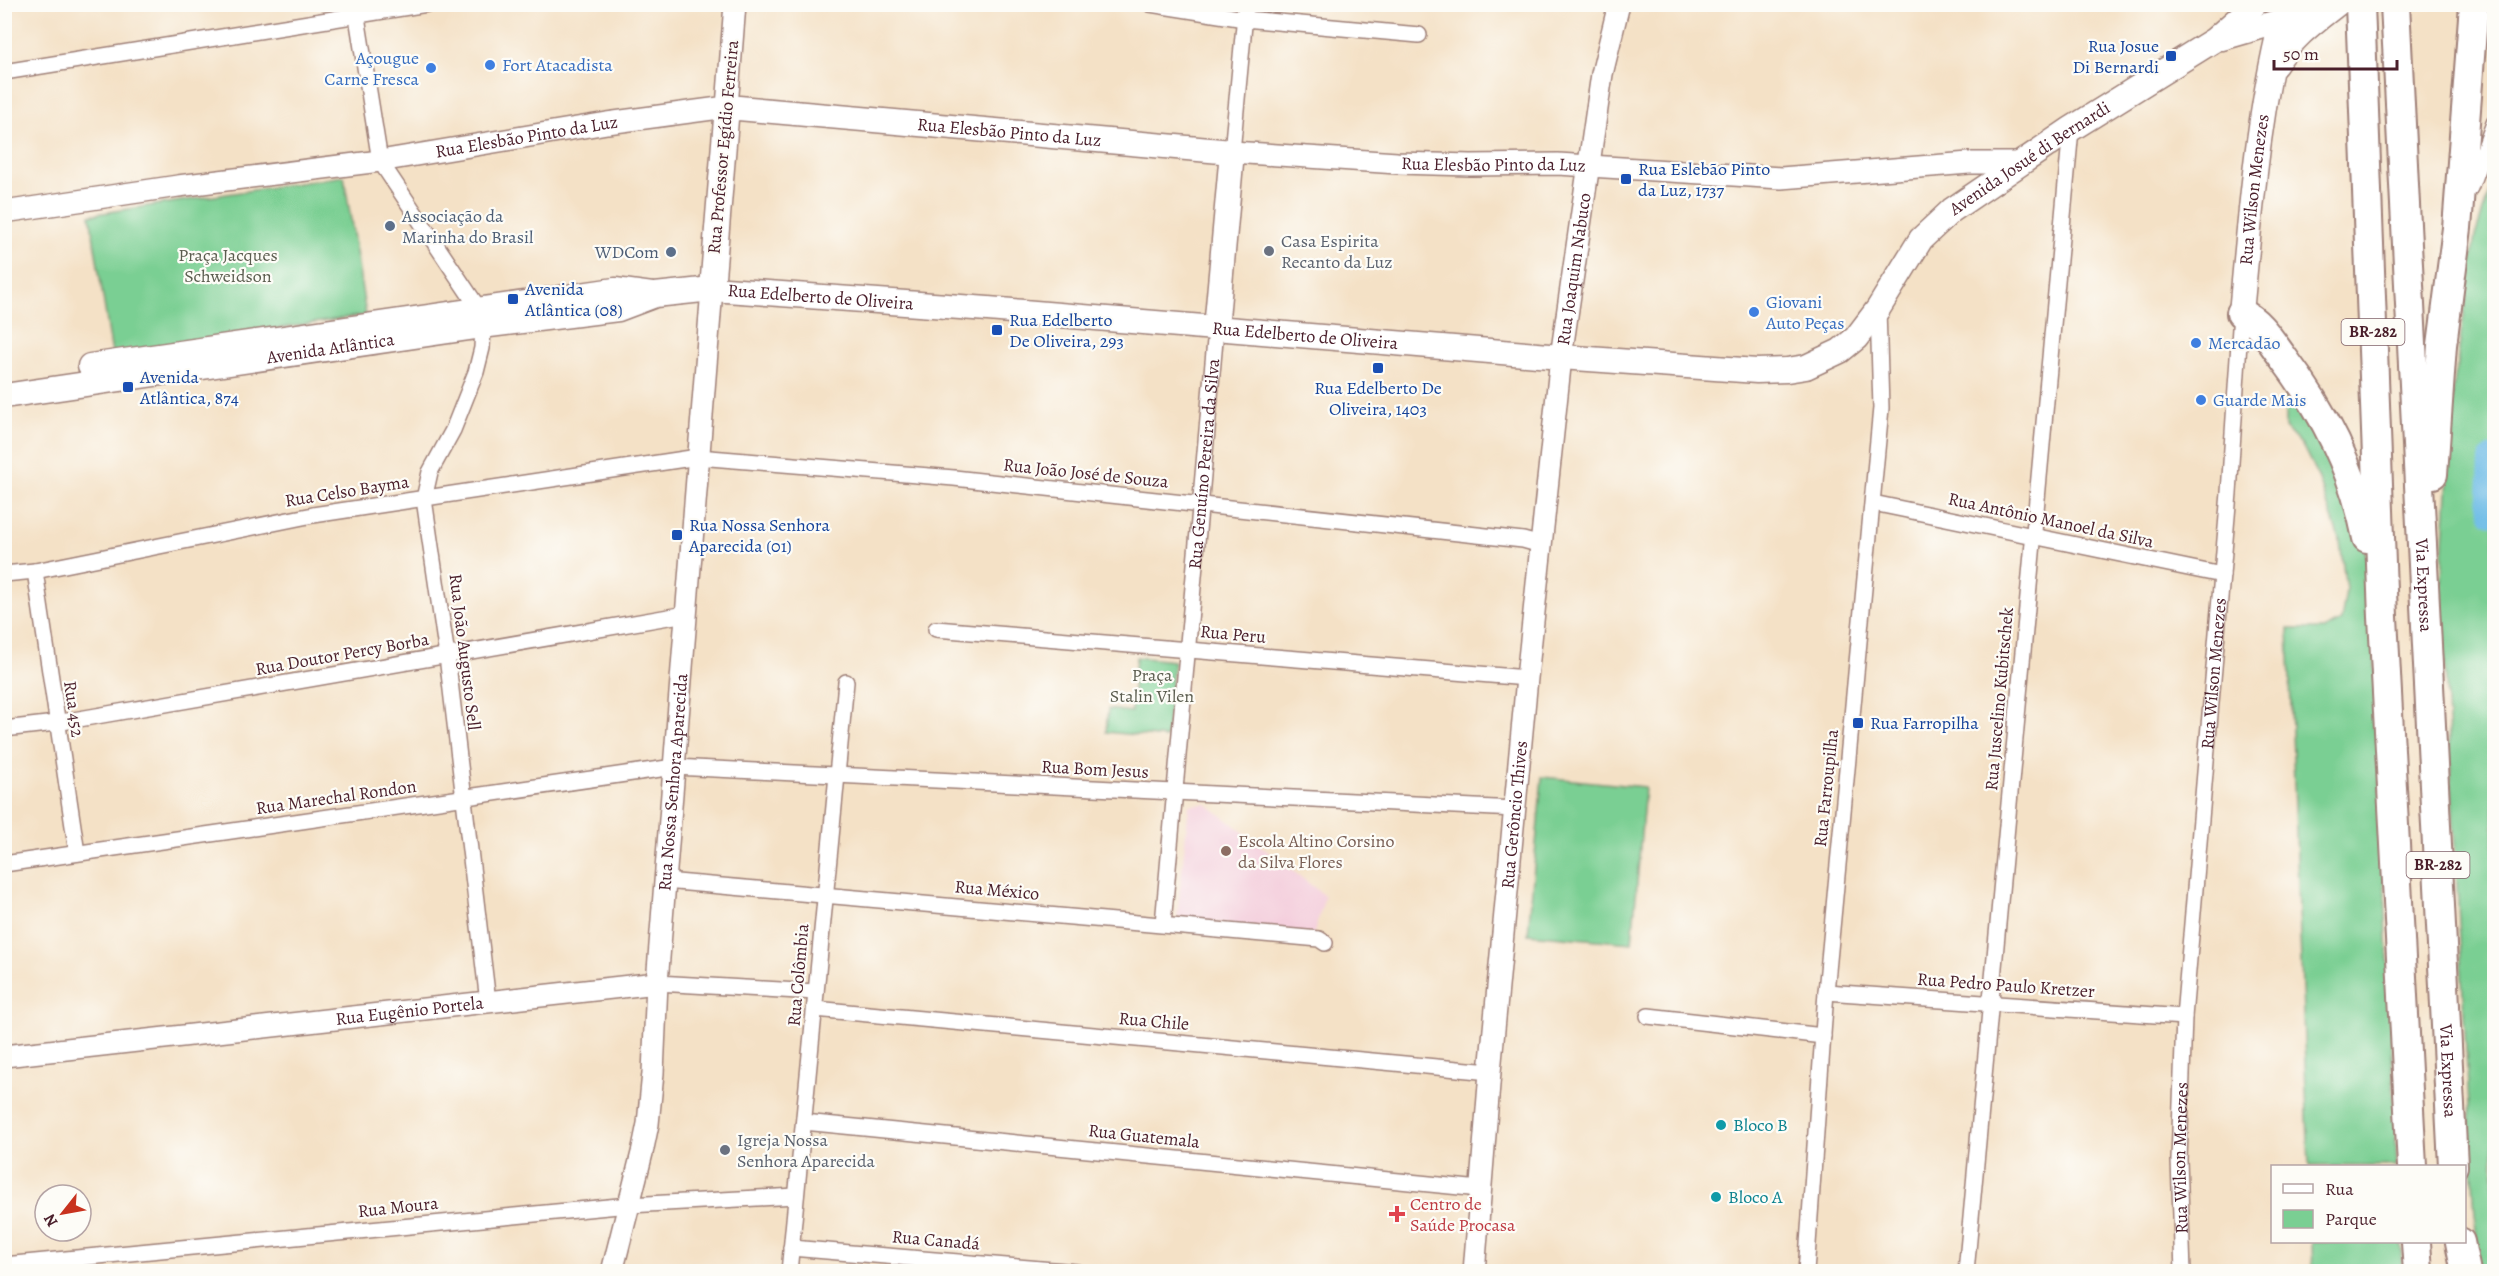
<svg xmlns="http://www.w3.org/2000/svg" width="2499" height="1276" font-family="Alegreya,serif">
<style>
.built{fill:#f4cfdd}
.green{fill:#7acf93;stroke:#62775f;stroke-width:1.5}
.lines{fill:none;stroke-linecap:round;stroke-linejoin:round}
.river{stroke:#6cbbe6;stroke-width:30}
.street-casing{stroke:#9f8078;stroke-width:18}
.secondary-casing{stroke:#9f8078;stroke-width:24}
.primary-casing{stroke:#9f8078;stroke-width:27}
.highway-casing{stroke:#9f8078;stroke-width:32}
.street{stroke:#fff;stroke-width:15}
.secondary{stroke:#fff;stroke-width:21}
.primary{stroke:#fff;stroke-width:24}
.highway{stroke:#fff;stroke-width:28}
.transit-dot{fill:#1a4fb4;stroke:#fdfcf7;stroke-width:2}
.shop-dot{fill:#3f7fe0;stroke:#fdfcf7;stroke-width:2}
.service-dot{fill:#5c6f8a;stroke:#fdfcf7;stroke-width:2}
.worship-dot{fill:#6b7280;stroke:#fdfcf7;stroke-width:2}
.education-dot{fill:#8d6e63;stroke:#fdfcf7;stroke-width:2}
.culture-dot{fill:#0f9aa8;stroke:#fdfcf7;stroke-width:2}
.health-dot{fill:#e0444e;stroke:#fdfcf7;stroke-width:2}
.labels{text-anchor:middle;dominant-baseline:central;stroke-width:4.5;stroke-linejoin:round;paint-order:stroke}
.shield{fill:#fdfcf7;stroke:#806168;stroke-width:1.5}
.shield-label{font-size:16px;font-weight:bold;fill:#4a1f2b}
.transit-label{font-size:18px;fill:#164399;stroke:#fdfcf7;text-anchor:start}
.shop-label{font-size:18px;fill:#366cbe;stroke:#fdfcf7;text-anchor:start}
.street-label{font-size:18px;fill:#4a1f2b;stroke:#fdfcf7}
.service-label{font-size:18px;fill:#4e5e75;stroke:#fdfcf7;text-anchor:start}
.worship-label{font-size:18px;fill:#5b616d;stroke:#fdfcf7;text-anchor:start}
.park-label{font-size:18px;fill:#5b5d4f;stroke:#fdfcf7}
.education-label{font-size:18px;fill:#785e54;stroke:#fdfcf7;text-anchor:start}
.culture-label{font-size:18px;fill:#0d838f;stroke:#fdfcf7;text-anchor:start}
.health-label{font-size:18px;fill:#be3a42;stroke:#fdfcf7;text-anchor:start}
</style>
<rect width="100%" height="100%" fill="#fdfcf7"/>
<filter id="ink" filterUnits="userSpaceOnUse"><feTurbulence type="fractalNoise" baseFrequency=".0167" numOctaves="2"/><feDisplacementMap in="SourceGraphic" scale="12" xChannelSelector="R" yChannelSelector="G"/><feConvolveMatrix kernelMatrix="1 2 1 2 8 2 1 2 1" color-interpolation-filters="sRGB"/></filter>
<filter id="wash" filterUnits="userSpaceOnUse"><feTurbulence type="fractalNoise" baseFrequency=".008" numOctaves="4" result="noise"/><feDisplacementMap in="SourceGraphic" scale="24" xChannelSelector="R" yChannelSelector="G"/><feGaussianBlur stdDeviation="1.35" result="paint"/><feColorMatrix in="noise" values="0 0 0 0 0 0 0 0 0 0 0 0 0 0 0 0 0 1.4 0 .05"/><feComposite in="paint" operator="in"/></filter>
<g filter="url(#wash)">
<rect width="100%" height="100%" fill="#f4e1c6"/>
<path class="built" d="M1207,804L1325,896L1313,936L1177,917L1189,805Z"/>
<path class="green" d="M344,176L366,315L112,354L90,215Z
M2494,177V1272L2478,1271L2441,592L2453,392L2475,236Z
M2285,371L2358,520L2371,573L2397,1166H2309L2288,629H2326L2341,621L2346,590L2340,541L2318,477L2303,447L2285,428Z
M1136,657L1174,661L1166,738L1106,732L1108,709L1131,712Z
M1542,777L1645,787L1632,943L1528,934Z
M2312,1242H2401L2402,1271H2313Z"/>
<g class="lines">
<path class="river" d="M2494,461L2492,497L2494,511"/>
</g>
</g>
<g filter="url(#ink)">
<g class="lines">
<g class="street-casing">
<g id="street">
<path d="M355,4L380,161L479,309L483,326L482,348L476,372L453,430L430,472L424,499L447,656L488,1002"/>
<path d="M1150,4L1245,19L1419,35"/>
<path d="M4,72L427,4"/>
<path d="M1232,152L1246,4"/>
<path d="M2470,188L2494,123"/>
<path d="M1873,503L2222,575"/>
<path d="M35,571L77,853"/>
<path d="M4,574L35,571L313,515L698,457L954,478L1523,540L1541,545"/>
<path d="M936,629L1527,678"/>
<path d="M4,729L56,723L686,614"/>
<path d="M4,864L674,767L1515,809"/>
<path d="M665,881L1319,939L1325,943"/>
<path id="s1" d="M1163,924L1216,329"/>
<path d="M657,983L816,992"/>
<path d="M1826,992L2184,1017"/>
<path d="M815,1009L1490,1072"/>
<path d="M1648,1016L1823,1036"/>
<path d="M804,1122L1480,1189"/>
<path d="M791,1248L1077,1272"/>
<path d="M4,1265L629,1205L796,1196"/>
<path d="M789,1272L846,682"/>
<path d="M1806,1272L1826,992L1881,408L1878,309"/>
<path d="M1966,1272L2071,129"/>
<path id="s2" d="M2183,1272L2179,1160L2184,1017L2229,493L2241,313"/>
</g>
</g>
<g class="secondary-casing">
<g id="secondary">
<path id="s3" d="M1232,152L1397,163L1471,165L1558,164L1781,178L1969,163H2020"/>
<path id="s4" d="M4,212L178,186L380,161L607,123L727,107L735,4"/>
<path id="s5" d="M4,1056L657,983"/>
<path id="s6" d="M612,1272L642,1153L648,1124L653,1073L657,983L712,289"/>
<path id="s7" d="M1474,1272L1490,1072L1527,678L1561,357L1602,74L1619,4"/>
</g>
</g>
<g class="primary-casing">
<g id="primary">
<path d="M2222,38L2281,21L2310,4"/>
<path d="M2275,65C2293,37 2311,24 2337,4"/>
<path id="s8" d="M712,289L727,107L1232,152L1216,329"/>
<path id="s9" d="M2241,313C2251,209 2258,106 2286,4"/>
<path d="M90,366L615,290L652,295"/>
<path id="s10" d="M4,396L483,326L618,309L655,295L712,289L988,309L1561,357L1757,371L1787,370L1806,367L1840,351L1856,338L1878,309L1921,239L1952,210L2071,129L2214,40L2255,4"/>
</g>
</g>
<g class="highway-casing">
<g id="highway">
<path d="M2360,4L2383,617L2412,1166"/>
<path id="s11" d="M2395,4L2453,1166"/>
<path d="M2241,313C2260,322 2270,340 2282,356C2325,413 2353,468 2367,538"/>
<path d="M2433,474L2442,345L2457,228L2474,4"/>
<path d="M2416,1242L2418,1272"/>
<path d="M2460,1242L2466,1272"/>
</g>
</g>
<use href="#street" class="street"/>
<use href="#secondary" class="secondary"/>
<use href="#primary" class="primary"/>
<use href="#highway" class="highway"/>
</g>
</g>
<g class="transit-dot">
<rect x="2165" y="50" width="12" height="12" rx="3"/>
<rect x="1620" y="173" width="12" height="12" rx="3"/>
<rect x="507" y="293" width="12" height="12" rx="3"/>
<rect x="991" y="324" width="12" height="12" rx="3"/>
<rect x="1372" y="362" width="12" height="12" rx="3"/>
<rect x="122" y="381" width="12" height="12" rx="3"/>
<rect x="671" y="529" width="12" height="12" rx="3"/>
<rect x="1852" y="717" width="12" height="12" rx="3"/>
</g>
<g class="shop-dot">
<circle cx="490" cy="65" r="6"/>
<circle cx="431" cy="68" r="6"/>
<circle cx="1754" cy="312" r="6"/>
<circle cx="2196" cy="343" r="6"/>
<circle cx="2201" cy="400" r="6"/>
</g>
<g class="service-dot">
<circle cx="390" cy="226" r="6"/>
<circle cx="671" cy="252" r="6"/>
</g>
<g class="worship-dot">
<circle cx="1269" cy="251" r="6"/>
<circle cx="725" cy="1150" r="6"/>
</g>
<circle class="education-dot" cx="1226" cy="851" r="6"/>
<g class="culture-dot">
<circle cx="1721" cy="1125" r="6"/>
<circle cx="1716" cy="1197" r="6"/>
</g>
<path class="health-dot" d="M1394 1205h6v6h6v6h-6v6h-6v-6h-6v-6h6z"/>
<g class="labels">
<g class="shield">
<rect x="2341.5" y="319" width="63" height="26" rx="4.5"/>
<rect x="2406.5" y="852" width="63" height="26" rx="4.5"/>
</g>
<g class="shield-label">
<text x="2373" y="332">BR-282</text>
<text x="2438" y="865">BR-282</text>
</g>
<g class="transit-label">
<text x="2159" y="46" text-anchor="end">Rua Josue<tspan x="2159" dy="21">Di Bernardi</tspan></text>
<text x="1638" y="169">Rua Eslebão Pinto<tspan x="1638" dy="21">da Luz, 1737</tspan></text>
<text x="525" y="289">Avenida<tspan x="525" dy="21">Atlântica (08)</tspan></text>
<text x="1009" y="320">Rua Edelberto<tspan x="1009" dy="21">De Oliveira, 293</tspan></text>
<text x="140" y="377">Avenida<tspan x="140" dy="21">Atlântica, 874</tspan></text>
<text x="1378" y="388" text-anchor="middle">Rua Edelberto De<tspan x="1378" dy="21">Oliveira, 1403</tspan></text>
<text x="689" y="525">Rua Nossa Senhora<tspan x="689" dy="21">Aparecida (01)</tspan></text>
<text x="1870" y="723">Rua Farropilha</text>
</g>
<g class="shop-label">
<text x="419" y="58" text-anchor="end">Açougue<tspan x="419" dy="21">Carne Fresca</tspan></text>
<text x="502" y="65">Fort Atacadista</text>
<text x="1766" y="302">Giovani<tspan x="1766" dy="21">Auto Peças</tspan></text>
<text x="2208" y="343">Mercadão</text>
<text x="2213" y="400">Guarde Mais</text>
</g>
<g class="street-label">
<text stroke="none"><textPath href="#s8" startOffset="466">Rua Elesbão Pinto da Luz</textPath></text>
<text stroke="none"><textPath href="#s4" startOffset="528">Rua Elesbão Pinto da Luz</textPath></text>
<text transform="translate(723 147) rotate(-85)">Rua Professor Egídio Ferreira</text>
<text stroke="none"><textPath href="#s10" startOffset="2127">Avenida Josué di Bernardi</textPath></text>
<text stroke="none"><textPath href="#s3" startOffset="262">Rua Elesbão Pinto da Luz</textPath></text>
<text stroke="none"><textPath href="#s9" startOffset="124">Rua Wilson Menezes</textPath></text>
<text stroke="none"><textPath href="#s7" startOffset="1008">Rua Joaquim Nabuco</textPath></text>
<text stroke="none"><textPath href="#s10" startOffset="826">Rua Edelberto de Oliveira</textPath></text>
<text stroke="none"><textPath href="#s10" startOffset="1312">Rua Edelberto de Oliveira</textPath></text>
<text stroke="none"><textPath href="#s10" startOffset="330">Avenida Atlântica</textPath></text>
<text stroke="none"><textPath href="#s1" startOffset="462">Rua Genuíno Pereira da Silva</textPath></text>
<text transform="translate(1086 473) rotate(6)">Rua João José de Souza</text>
<text transform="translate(347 491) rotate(-9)">Rua Celso Bayma</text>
<text transform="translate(2051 520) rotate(12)">Rua Antônio Manoel da Silva</text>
<text stroke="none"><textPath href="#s11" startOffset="582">Via Expressa</textPath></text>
<text transform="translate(1233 634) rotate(5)">Rua Peru</text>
<text transform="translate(465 652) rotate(83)">Rua João Augusto Sell</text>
<text transform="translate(342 654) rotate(-10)">Rua Doutor Percy Borba</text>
<text stroke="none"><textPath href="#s2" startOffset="600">Rua Wilson Menezes</textPath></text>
<text transform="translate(1999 699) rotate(-85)">Rua Juscelino Kubitschek</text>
<text transform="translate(74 709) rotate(82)">Rua 452</text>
<text transform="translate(1095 769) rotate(3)">Rua Bom Jesus</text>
<text stroke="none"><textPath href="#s6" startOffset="495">Rua Nossa Senhora Aparecida</textPath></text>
<text transform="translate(1826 788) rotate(-84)">Rua Farroupilha</text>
<text transform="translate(336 797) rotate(-8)">Rua Marechal Rondon</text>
<text stroke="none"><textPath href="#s7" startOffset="459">Rua Gerôncio Thives</textPath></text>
<text transform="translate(997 890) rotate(5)">Rua México</text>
<text transform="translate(798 975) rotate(-85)">Rua Colômbia</text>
<text transform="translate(2006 985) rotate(4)">Rua Pedro Paulo Kretzer</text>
<text stroke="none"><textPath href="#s5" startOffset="408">Rua Eugênio Portela</textPath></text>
<text transform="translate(1154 1021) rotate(5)">Rua Chile</text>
<text stroke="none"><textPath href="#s11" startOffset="1068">Via Expressa</textPath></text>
<text transform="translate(1144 1136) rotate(6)">Rua Guatemala</text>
<text stroke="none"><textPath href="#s2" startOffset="114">Rua Wilson Menezes</textPath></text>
<text transform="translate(398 1207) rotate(-6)">Rua Moura</text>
<text transform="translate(936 1240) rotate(5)">Rua Canadá</text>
</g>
<g class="service-label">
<text x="402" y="216">Associação da<tspan x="402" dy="21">Marinha do Brasil</tspan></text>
<text x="659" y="252" text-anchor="end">WDCom</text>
</g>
<g class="worship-label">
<text x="1281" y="241">Casa Espirita<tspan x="1281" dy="21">Recanto da Luz</tspan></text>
<text x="737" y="1140">Igreja Nossa<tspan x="737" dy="21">Senhora Aparecida</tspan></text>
</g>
<g class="park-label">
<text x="228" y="255">Praça Jacques<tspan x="228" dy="21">Schweidson</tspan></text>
<text x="1152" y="675">Praça<tspan x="1152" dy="21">Stalin Vilen</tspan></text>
</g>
<g class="education-label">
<text x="1238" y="841">Escola Altino Corsino<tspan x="1238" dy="21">da Silva Flores</tspan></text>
</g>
<g class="culture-label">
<text x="1733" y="1125">Bloco B</text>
<text x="1728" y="1197">Bloco A</text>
</g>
<g class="health-label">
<text x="1410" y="1204">Centro de<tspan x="1410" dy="21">Saúde Procasa</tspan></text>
</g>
</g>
<rect width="2499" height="1276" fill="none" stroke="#fdfcf7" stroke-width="24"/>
<rect x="2271" y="1165" width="195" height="78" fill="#fdfcf7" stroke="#b5a4a5" stroke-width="1.5"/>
<rect x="2283" y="1184" width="30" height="9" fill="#ffffff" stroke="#b5a4a5" stroke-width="1.5"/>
<text x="2325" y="1195" font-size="18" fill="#4a1f2b">Rua</text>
<rect x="2283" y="1210" width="30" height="18" fill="#7acf93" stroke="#b5a4a5" stroke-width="1.5"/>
<text x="2325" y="1225" font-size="18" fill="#4a1f2b">Parque</text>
<g transform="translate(63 1213) rotate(239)"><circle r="28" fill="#fdfcf7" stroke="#b5a4a5" stroke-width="1.5"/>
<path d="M0-4.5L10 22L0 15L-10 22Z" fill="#c8321e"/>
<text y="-9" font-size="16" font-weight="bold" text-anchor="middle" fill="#4a1f2b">N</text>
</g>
<path d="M2274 60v9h123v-9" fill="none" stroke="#4a1f2b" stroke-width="3"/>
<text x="2283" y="60" font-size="18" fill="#4a1f2b" stroke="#fdfcf7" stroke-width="4.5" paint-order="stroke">50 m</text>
</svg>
